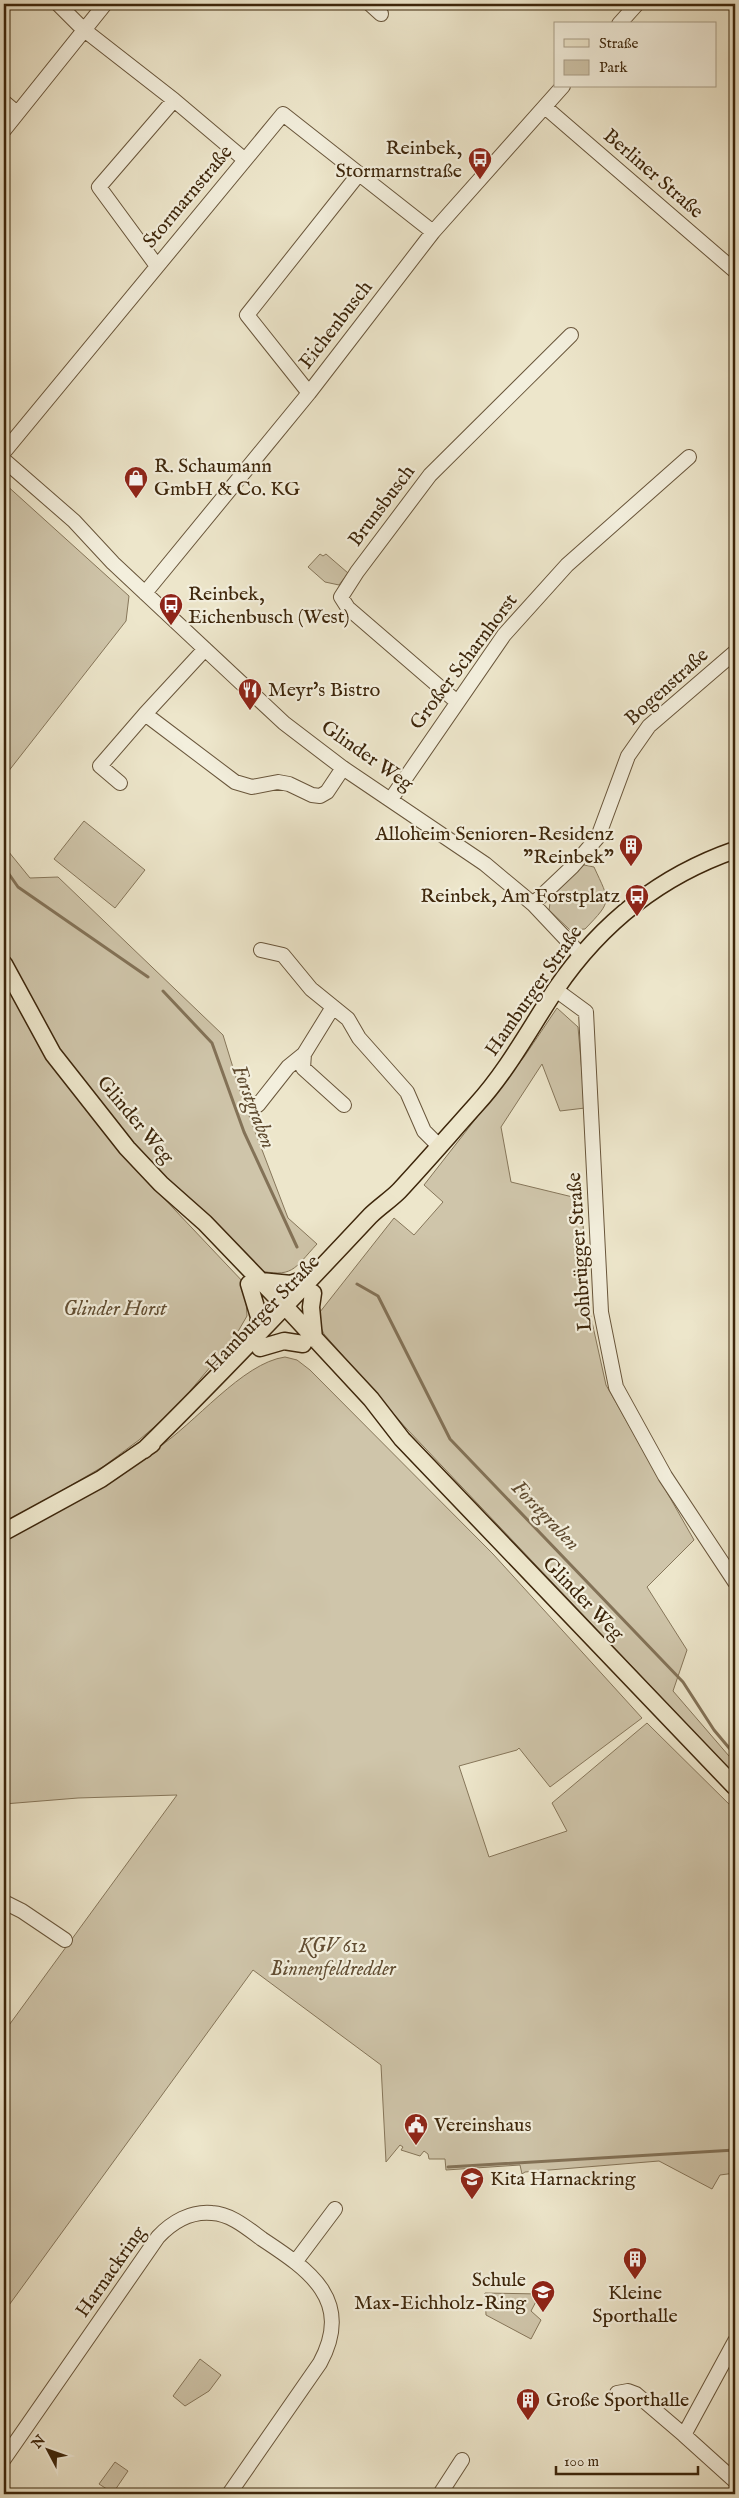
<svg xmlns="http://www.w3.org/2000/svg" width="739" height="2498" font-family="'IM FELL English',serif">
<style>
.green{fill:#cfc5aa;stroke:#86765a}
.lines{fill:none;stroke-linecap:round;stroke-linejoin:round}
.stream{stroke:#837257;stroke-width:3}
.minor-casing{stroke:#69563b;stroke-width:16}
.major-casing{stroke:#3d260b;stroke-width:19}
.minor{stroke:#f3efdd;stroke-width:14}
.major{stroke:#ede6cb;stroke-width:16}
.labels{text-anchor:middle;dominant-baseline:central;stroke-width:4.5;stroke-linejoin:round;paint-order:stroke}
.poi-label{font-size:20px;fill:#3d260b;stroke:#f3efdd;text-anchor:start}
.street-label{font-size:20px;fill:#3d260b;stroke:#f3efdd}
.park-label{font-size:20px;font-style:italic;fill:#624e33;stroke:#f3efdd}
.water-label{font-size:21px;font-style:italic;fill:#604c31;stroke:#f3efdd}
</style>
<rect width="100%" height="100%" fill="#ede6cb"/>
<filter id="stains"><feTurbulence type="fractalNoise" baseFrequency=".004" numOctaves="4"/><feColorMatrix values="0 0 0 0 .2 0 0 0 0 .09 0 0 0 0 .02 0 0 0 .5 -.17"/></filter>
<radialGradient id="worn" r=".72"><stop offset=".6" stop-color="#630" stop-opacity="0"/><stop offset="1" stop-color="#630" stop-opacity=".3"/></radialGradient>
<path class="green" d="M4,483L129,596L126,621L4,777Z
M320,554L323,556L326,554L348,573L339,585L325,582L308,567Z
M84,821L145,870L115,908L54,859Z
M4,846L30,878L58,877L223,1035L243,1100L288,1218L317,1244C293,1270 293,1278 256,1270L133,1143L59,1050L4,946Z
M584,865L594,867C610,902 613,900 585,929L570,930L549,910L551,897Z
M4,981L46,1059L121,1153L245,1284L247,1316L233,1340L174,1410L139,1440L104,1466L56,1494L4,1522Z
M557,1008L578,1027L585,1108L560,1111L542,1064L501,1127L511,1182L581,1199L590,1313L606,1385L694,1540L647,1587L687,1650L673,1691L735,1763V1775L406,1428L324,1334L316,1317L394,1218L414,1235L443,1202L424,1185L524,1057Z
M285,1357L297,1360L310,1370L493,1554L642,1718L550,1787L519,1748L517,1750L459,1766L489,1857L567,1831L552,1803L647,1723L735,1810V2173L720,2175L712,2189L659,2161L525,2172L522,2174L520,2165L446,2170L445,2159H429L428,2154L424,2151L420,2156L401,2150L403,2147L400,2145L386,2162L381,2065L253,1970L4,2312V2032L177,1795L78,1798L4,1804V1539C54,1509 107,1481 156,1449C195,1424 242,1363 285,1357Z
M485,2293L540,2294L531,2311L541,2320L531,2339L486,2315Z
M200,2359L221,2375L209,2391L185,2406L173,2396Z
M115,2462L128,2471L113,2493L99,2484Z"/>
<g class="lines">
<path class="stream" d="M4,867L18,887L148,977
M163,991L212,1043L244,1132L297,1247
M357,1284L378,1296L450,1439L683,1682L714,1730L735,1755
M448,2167L735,2150"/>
<g class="minor-casing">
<path id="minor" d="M58,4L83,29L174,100L245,160
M370,4L381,14
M619,24L637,4
M4,102L17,113
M545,107L735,271
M4,130L105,4
M157,266L99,187L174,100
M309,393L247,315L358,175
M4,452L283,114L433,232
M4,460L74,521L113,563L284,723L343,768L485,864L533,904L581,955
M145,593L309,393L433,232L563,86
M205,649L145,714L235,782L252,787L278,782L289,784L312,795L320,796L327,792L343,768
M457,702L348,608L341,597L357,572L430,475L571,335
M120,783L100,766L145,714
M391,799L504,635L567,565L689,457
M533,904L572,867L598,837L628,756L649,726L735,652
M261,950L283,955L311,989L348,1019L359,1038L407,1092L424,1131L439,1146
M556,990L586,1012L601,1312L616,1387L665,1476L735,1582
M304,1054L303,1068L344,1105
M258,1105L288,1067L304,1054L333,1007
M4,1902L22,1911L65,1940
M296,2261L335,2209
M735,2341L684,2435L735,2481
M617,2393L628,2391L636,2394L684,2435
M4,2459L158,2237C172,2222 191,2211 212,2213C231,2214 247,2228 262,2239C309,2270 354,2300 320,2363L229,2494
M440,2494L462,2460"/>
</g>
<g class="major-casing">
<path id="major" d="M4,964L53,1054L127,1148L161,1184L205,1223L280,1301L371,1399L402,1439L735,1787
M261,1281L291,1284L312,1276
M249,1284L259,1317L257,1336
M313,1293L311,1307L314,1339
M260,1348L284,1341L303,1344
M144,1450C221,1374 296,1295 370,1216C379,1207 390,1200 399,1191C425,1163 450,1134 476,1105C508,1070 530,1028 556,989C601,923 660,876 735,850
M4,1532L101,1479L152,1444"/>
</g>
<use href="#minor" class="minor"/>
<use href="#major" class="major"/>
</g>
<defs>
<g id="bus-pin" transform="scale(1.25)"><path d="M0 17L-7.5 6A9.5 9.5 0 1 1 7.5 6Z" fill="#8f2418" stroke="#f3efdd"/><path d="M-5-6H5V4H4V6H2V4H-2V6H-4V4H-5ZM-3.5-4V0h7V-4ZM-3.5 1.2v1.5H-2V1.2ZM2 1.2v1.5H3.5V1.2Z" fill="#fff"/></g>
<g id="shop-pin" transform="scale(1.25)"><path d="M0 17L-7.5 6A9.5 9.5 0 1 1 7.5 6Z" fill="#8f2418" stroke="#f3efdd"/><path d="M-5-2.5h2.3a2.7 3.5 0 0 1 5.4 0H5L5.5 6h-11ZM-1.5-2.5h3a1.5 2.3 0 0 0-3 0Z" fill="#fff"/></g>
<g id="restaurant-pin" transform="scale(1.25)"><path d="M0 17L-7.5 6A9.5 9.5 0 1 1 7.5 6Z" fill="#8f2418" stroke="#f3efdd"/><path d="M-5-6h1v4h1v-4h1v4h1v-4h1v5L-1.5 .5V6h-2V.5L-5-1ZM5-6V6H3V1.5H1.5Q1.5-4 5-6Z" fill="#fff"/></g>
<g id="building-pin" transform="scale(1.25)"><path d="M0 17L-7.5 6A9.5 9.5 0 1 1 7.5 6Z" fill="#8f2418" stroke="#f3efdd"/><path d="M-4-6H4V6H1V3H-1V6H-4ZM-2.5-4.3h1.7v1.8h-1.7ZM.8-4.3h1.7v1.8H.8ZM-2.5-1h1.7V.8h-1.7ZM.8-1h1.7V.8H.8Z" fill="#fff"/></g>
<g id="civic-pin" transform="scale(1.25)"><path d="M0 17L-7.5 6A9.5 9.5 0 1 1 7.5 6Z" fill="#8f2418" stroke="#f3efdd"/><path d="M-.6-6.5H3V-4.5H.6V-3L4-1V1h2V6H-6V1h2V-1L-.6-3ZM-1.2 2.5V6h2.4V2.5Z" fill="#fff"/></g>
<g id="school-pin" transform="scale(1.25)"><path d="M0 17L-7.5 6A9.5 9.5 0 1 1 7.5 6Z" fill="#8f2418" stroke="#f3efdd"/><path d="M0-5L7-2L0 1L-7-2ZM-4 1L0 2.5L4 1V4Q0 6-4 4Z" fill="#fff"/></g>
</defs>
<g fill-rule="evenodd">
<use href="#bus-pin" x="480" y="159"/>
<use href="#shop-pin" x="136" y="478"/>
<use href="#bus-pin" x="171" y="605"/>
<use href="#restaurant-pin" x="250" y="690"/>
<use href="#building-pin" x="631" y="846"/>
<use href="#bus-pin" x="637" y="896"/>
<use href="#civic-pin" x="416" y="2125"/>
<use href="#school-pin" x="472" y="2179"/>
<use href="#building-pin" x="635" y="2259"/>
<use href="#school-pin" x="543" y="2292"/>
<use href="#building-pin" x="528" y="2400"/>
</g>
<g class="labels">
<g class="poi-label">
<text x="462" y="148" text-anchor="end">Reinbek,<tspan x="462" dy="23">Stormarnstraße</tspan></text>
<text x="154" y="466">R. Schaumann<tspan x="154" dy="23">GmbH &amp; Co. KG</tspan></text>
<text x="188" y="594">Reinbek,<tspan x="188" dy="23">Eichenbusch (West)</tspan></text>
<text x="268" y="690">Meyr's Bistro</text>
<text x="614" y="834" text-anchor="end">Alloheim Senioren-Residenz<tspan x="614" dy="23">"Reinbek"</tspan></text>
<text x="620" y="896" text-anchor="end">Reinbek, Am Forstplatz</text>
<text x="434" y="2125">Vereinshaus</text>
<text x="490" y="2179">Kita Harnackring</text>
<text x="526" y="2280" text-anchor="end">Schule<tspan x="526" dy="23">Max-Eichholz-Ring</tspan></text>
<text x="635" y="2293" text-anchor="middle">Kleine<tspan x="635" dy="23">Sporthalle</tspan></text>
<text x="546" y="2400">Große Sporthalle</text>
</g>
<g class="street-label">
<text transform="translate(653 174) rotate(41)">Berliner Straße</text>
<text transform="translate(188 197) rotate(-50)">Stormarnstraße</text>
<text transform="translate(336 325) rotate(-52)">Eichenbusch</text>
<text transform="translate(382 506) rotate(-53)">Brunsbusch</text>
<text transform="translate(464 662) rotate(-53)">Großer Scharnhorst</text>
<text transform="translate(667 687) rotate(-42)">Bogenstraße</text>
<text transform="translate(367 756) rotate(35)">Glinder Weg</text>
<text transform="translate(534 991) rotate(-55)">Hamburger Straße</text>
<text transform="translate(135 1120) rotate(50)">Glinder Weg</text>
<text transform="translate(580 1252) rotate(-94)">Lohbrügger Straße</text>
<text transform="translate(263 1314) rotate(-46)">Hamburger Straße</text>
<text transform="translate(583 1599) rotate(46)">Glinder Weg</text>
<text transform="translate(111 2272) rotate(-55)">Harnackring</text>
</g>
<g class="park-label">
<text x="115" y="1309">Glinder Horst</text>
<text x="333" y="1946">KGV 612<tspan x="333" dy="23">Binnenfeldredder</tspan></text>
</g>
<g class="water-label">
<text transform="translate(253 1107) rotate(69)">Forstgraben</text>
<text transform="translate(545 1516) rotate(46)">Forstgraben</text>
</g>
</g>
<rect width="739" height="2498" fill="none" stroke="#ede6cb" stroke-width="20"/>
<rect x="5" y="5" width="729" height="2488" fill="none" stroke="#3d260b" stroke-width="2.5"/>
<rect x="10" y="10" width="719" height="2478" fill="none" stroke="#3d260b"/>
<rect x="554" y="22" width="162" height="65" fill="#f3efdd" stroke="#aa9f89"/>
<rect x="564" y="39" width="25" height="8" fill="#ede6cb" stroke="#aa9f89"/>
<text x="599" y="48" font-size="15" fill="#3d260b">Straße</text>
<rect x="564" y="60" width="25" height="15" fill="#cfc5aa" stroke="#aa9f89"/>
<text x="599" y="72" font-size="15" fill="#3d260b">Park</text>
<g transform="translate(48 2450) rotate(311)" stroke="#f3efdd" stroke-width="4" paint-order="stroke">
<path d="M0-4L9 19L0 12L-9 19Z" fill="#3d260b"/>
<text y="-8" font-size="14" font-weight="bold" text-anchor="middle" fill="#3d260b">N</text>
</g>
<path d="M556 2466v8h142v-8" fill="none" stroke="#3d260b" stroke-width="2.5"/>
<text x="564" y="2466" font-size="15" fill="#3d260b" stroke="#f3efdd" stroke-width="4" paint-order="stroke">100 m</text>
<rect width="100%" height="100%" filter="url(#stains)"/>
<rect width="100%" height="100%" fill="url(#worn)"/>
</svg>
